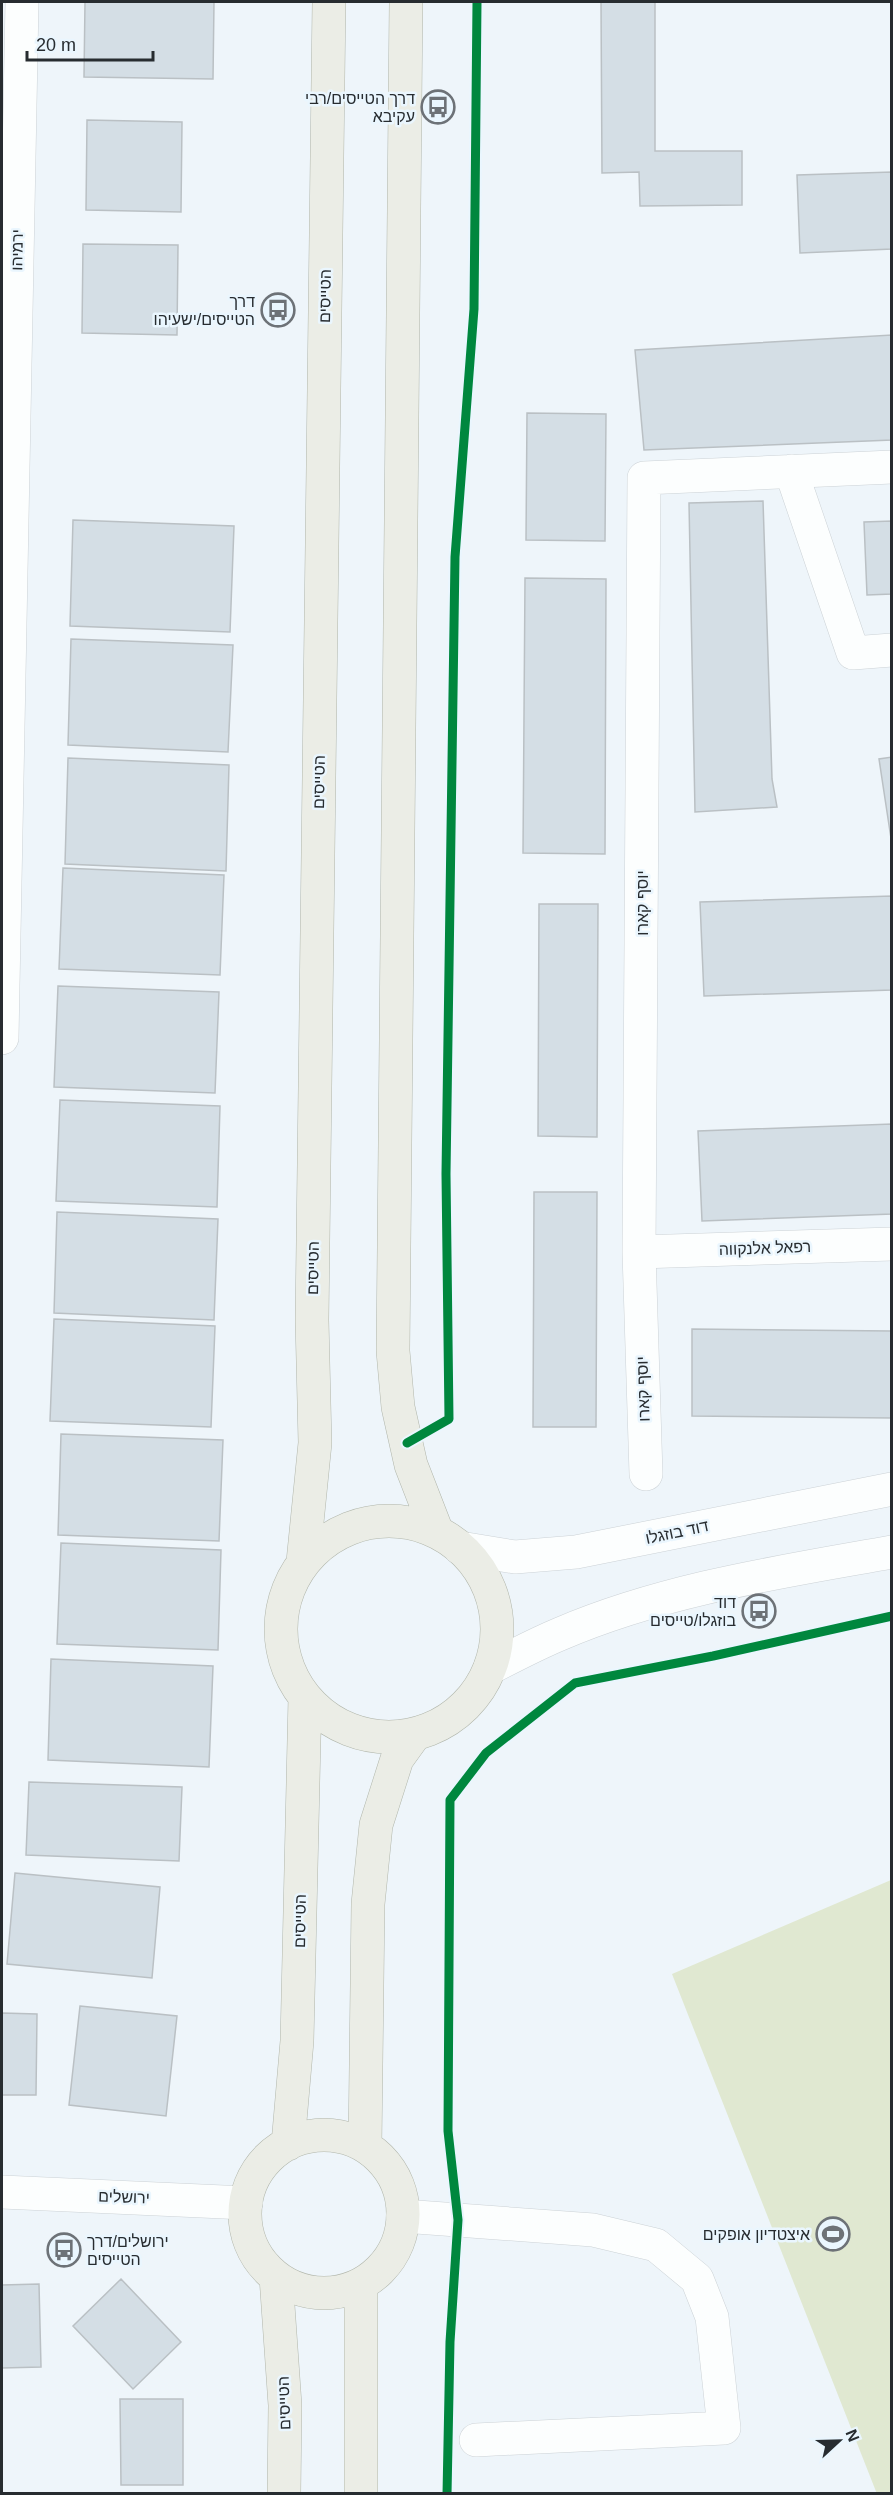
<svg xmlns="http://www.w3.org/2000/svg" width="893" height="2495" font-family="Helvetica,Heebo,sans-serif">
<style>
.green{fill:#e0e8d1}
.building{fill:#d4dee5;stroke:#bac0c4;stroke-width:1.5}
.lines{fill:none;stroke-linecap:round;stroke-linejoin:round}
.minor-casing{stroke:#ccd2d6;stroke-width:34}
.major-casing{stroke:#b1b6ab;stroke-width:34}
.minor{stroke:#fcfefe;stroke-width:33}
.major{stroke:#ebede6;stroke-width:33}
.cycleway-casing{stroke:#eaf6fe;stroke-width:13}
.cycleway{stroke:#00873e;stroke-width:9}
.labels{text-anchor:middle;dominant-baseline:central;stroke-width:5;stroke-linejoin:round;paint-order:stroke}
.poi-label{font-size:16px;fill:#272c30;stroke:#eaf6fe;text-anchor:end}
.street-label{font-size:16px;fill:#272c30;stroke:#eaf6fe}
</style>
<rect width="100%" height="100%" fill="#eef5fa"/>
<path class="green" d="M891,1880L892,2493L877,2494L672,1974Z"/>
<path class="building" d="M85,2H214L213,79L84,77Z
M601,2H655V151H742V205L640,206L639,172L602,173Z
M87,120L182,122L181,212L86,210Z
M892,172V249L800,253L797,175Z
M83,244L178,245L177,335L82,333Z
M892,335V440L644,450L635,350Z
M527,413L606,414L605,541L526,540Z
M763,501L772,779L777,807L695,812L689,503Z
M73,520L234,526L230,632L70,626Z
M892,521V594L867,595L864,522Z
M525,578L606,579L605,854L523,853Z
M71,639L233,645L228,752L68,745Z
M892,757V845L879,759Z
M68,758L229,765L226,871L65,864Z
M63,868L224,875L220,975L59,969Z
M892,896V990L704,996L700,902Z
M539,904H598L597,1137L538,1136Z
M58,986L219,992L215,1093L54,1087Z
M60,1100L220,1106L217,1207L56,1201Z
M892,1124V1214L702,1221L698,1131Z
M534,1192H597L596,1427H533Z
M57,1212L218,1219L214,1320L54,1313Z
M54,1319L215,1326L211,1427L50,1421Z
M692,1329L892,1331V1418L692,1416Z
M61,1434L223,1440L219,1541L58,1535Z
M61,1543L221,1550L218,1650L57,1644Z
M51,1659L213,1666L209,1767L48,1760Z
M29,1782L182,1787L179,1861L26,1855Z
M15,1873L160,1887L152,1978L7,1964Z
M80,2006L177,2016L166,2116L69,2105Z
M2,2013L37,2014L36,2095H2Z
M121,2279L181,2342L133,2389L73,2326Z
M39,2284L41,2367L2,2368V2285Z
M120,2399H183V2485H121Z"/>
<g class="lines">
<g class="minor-casing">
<path id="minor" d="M791,471L853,653L892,650
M2,1038L22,2
M639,1252L892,1244
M646,1474L639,1252L644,478L892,467
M460,1548L515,1557L576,1552L892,1489
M490,1668C513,1656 536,1644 560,1634C665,1589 780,1572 892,1552
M2,2192L246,2203
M403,2216L593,2230L656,2245L697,2279L712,2317L724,2428L476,2440"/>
</g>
<g class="major-casing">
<path id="major" d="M406,2L393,1351L398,1407L411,1465L437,1532
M281 1629a108 108 0 1 1 216 0a108 108 0 1 1-216 0Z
M303,1562L315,1443L312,1320L329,2
M245 2214a79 79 0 1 1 158 0a79 79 0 1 1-158 0Z
M288,2144L297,2041L305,1697
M365,2146L368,1904L376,1825L397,1759L415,1734
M276,2277L285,2405L284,2494
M361,2494V2284"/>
</g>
<use href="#minor" class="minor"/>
<use href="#major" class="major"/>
<g class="cycleway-casing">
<path id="cycleway" d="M407,1443L449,1419L446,1174L455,557L474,309L477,2
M447,2494L450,2342L458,2220L448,2131L450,1800L486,1753L575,1683L713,1656L892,1616"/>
</g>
<use href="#cycleway" class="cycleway"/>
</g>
<defs>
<g id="bus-ring" transform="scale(1.725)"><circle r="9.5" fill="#eaf6fe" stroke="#6d7277" stroke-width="1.5"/><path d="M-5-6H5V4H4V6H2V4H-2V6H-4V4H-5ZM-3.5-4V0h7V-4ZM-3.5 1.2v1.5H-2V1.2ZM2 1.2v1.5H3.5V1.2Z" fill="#6d7277"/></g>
<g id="stadium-ring" transform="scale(1.725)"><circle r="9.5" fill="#eaf6fe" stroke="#6d7277" stroke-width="1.5"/><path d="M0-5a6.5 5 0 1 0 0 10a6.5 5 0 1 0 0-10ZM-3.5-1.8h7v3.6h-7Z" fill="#6d7277"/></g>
</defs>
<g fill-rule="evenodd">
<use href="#bus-ring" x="438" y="107"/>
<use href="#bus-ring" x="278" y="310"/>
<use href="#bus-ring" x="759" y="1611"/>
<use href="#stadium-ring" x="833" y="2234"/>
<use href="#bus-ring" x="64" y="2250"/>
</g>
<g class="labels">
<g class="poi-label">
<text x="415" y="98">דרך הטייסים/רבי<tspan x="415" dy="18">עקיבא</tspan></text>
<text x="255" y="301">דרך<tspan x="255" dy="18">הטייסים/ישעיהו</tspan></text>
<text x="736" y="1602">דוד<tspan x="736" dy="18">בוזגלו/טייסים</tspan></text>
<text x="810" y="2234">איצטדיון אופקים</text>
<text x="87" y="2241" text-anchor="start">ירושלים/דרך<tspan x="87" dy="18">הטייסים</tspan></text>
</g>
<g class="street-label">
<text transform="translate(17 250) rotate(-89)">ירמיהו</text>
<text transform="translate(325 296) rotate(-89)">הטייסים</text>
<text transform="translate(319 782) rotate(-89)">הטייסים</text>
<text transform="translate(642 903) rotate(-90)">יוסף קארו</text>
<text transform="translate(765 1248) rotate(-2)">רפאל אלנקווה</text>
<text transform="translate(313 1268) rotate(-89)">הטייסים</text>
<text transform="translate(643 1389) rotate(-92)">יוסף קארו</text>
<text transform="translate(677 1532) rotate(-12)">דוד בוזגלו</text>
<text transform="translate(300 1921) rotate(-89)">הטייסים</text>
<text transform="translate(124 2197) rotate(2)">ירושלים</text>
<text transform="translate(284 2403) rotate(-92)">הטייסים</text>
</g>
</g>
<rect width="893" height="2495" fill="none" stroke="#272c30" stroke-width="6"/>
<g transform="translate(839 2441) rotate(68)" stroke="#eaf6fe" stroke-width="4.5" paint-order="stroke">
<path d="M0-4.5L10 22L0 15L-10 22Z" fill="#272c30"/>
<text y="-9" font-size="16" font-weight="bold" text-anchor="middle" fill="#272c30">N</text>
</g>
<path d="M27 51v9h126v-9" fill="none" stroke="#272c30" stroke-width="3"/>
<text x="36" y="51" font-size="18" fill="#272c30" stroke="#eaf6fe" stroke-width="4.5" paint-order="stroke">20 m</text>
</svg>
